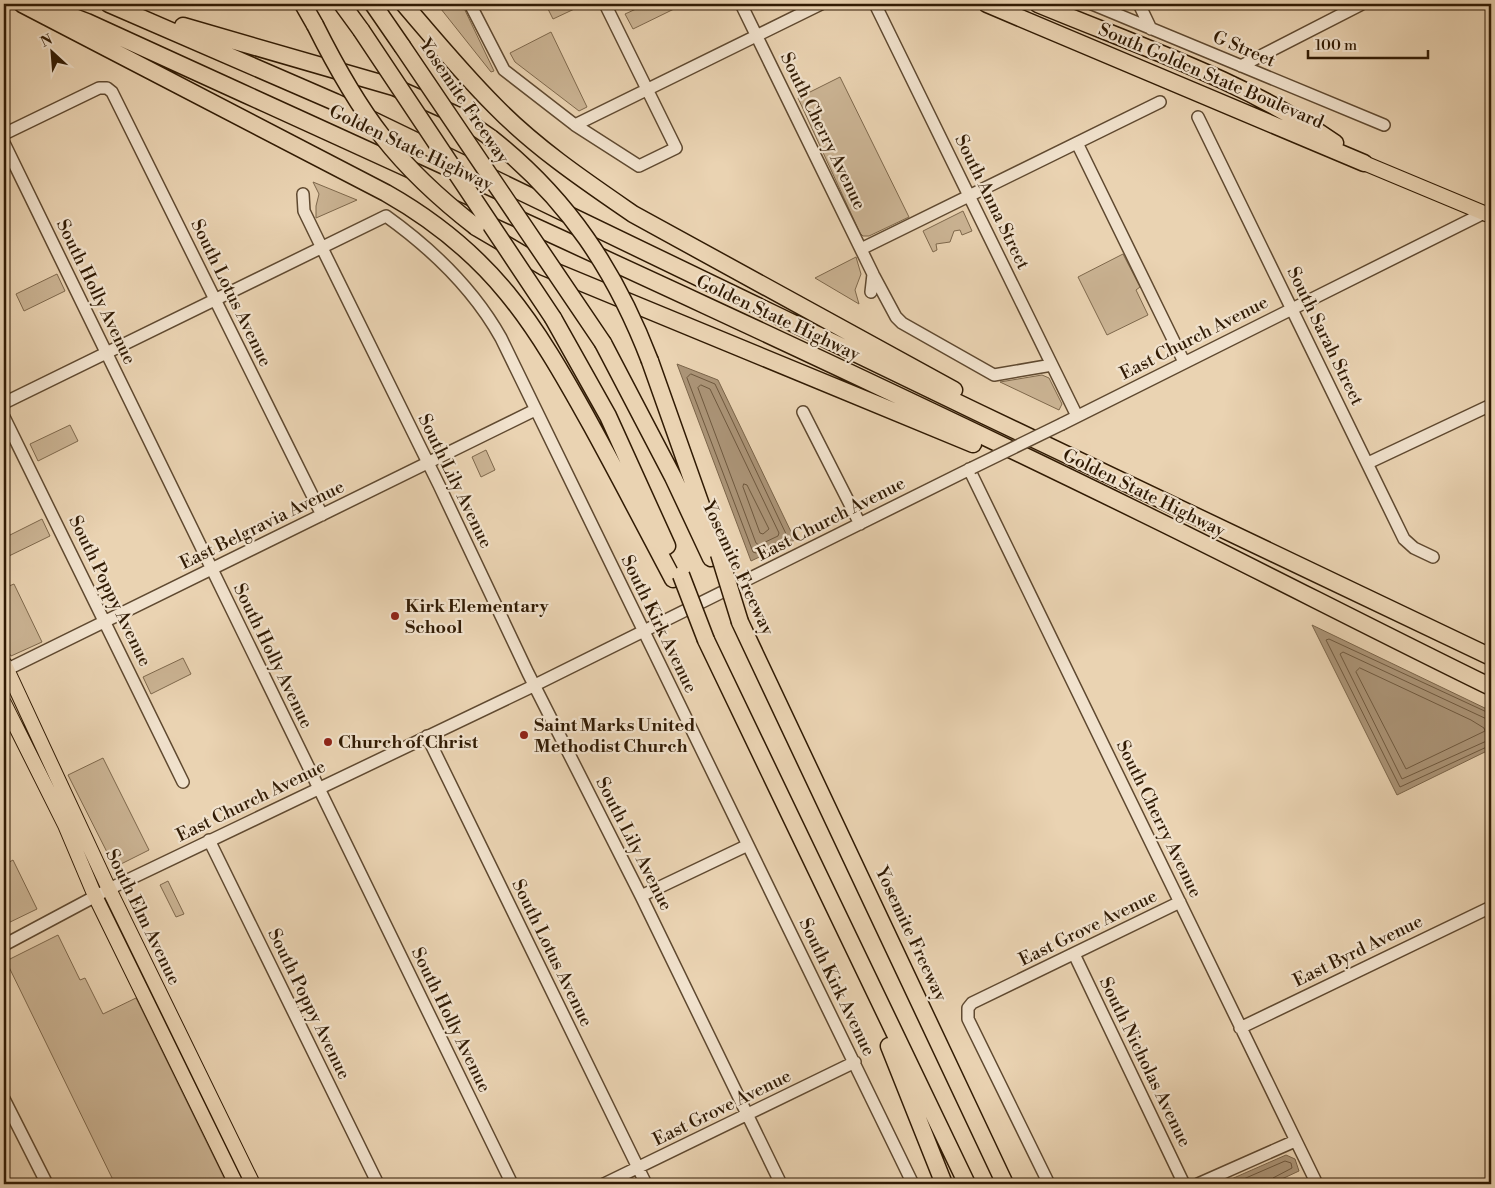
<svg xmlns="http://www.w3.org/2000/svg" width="1495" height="1188" font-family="'Libre Bodoni',serif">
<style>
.green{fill:#cbb494;stroke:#7e684c}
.water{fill:#ab9477;stroke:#7a6449}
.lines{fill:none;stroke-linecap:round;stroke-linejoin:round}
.shore{stroke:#6e583e;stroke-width:1}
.minor-casing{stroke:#5f4930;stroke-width:14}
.major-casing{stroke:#311b04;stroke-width:16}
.highway-casing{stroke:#311b04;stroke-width:19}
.minor{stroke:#f1e2cd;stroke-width:11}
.major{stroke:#ead3b2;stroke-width:14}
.highway{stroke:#ead3b2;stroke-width:16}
.minor-bridge-casing{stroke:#5f4930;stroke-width:14;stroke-linecap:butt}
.highway-bridge-casing{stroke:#311b04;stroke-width:19;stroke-linecap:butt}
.minor-bridge{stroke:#f1e2cd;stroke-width:11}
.highway-bridge{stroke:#ead3b2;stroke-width:16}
.poi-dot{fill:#8f2418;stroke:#f1e2cd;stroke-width:2}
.labels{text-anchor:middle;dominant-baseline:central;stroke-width:4.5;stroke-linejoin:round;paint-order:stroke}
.street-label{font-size:18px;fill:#311b04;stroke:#f1e2cd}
.poi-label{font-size:18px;font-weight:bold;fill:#311b04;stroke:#f1e2cd;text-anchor:start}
</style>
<rect width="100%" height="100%" fill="#ead3b2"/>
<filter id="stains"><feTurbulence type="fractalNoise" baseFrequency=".004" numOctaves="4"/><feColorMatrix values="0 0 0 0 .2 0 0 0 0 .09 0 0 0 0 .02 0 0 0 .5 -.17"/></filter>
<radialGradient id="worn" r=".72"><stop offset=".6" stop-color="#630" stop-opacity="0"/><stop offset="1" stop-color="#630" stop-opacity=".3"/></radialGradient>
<path class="green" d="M437,4H462L494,71L491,72Z
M547,4H585L553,19L546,5Z
M647,4H671L674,9L633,29L625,14Z
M551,32L587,107L579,111L515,62L510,53Z
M840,77L909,217L869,236H863L860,233L798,98Z
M313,182L357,200L316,218V206L319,194Z
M963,211L972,231L962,235L960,230L954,231L950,242L936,244L937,250L933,252L923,231Z
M1123,254L1140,287L1136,290L1148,315L1107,335L1078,277Z
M856,257L861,274L855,290L859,304L815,278Z
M57,274L65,291L24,311L16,294Z
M1042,375L1049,378L1062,404L1059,410L1000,382Z
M70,425L78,441L38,461L30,444Z
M486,450L495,470L481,477L472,457Z
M42,519L50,536L9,556L4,545V538Z
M14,584L42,642L11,656L4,645V588Z
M183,658L191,674L151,694L143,677Z
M103,758L149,850L119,865L112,862L68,775Z
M13,860L37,909L4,925V865Z
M168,881L184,914L176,917L160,885Z
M58,935L80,980L85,978L103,1014L136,998L227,1184H115L6,961Z"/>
<path class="water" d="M677,364L718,380L795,540L751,561Z
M1312,625L1491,711V749L1397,795Z
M1286,1155L1295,1159L1299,1171L1271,1184H1220Z"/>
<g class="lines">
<path class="shore" d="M691,374L715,384L787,536L786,539L756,553L753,552L687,378Z
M701,385L710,389L779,533L778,536L759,545L756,543L698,388Z
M744,484L747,485L769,529L763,534L760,533L743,487Z
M1360,668L1471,720L1484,728L1485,731L1406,769L1356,672Z
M1491,714L1329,639L1326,640L1400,787L1491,745
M1491,721L1343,652L1340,654L1402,779L1491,739
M1232,1184L1285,1161L1291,1163L1292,1168L1273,1178L1270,1184"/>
<g class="minor-casing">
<path id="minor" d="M470,4L504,70L575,125L639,166L676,148L605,4
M741,4L873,274L871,292
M875,4L1077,416
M1092,4L1384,125
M1139,4L1151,29
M1241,66L1360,5
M1198,117L1404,539L1414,548L1433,557
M575,125L821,4
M4,134L99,88H107L112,92L322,515
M4,143L512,1184
M1077,143L1184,362
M303,194L304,211L322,248L439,485L528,673L641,896L781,1184
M861,249L1160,102
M874,276L896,317L902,323L994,375L1052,365
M4,403L386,216C432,249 473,288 501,338L913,1184
M803,412L860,524
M4,417L183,782
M1062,424L1484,213
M1368,463L1491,405
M969,469L1317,1184
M4,671L535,410
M427,736L646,1184
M209,840L378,1184
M641,896L748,845
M4,945L109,889L527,689L972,468
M1074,954L1184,1184
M1240,1028L1491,907
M4,1099L47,1184
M604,1184L855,1062
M1049,1184L968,1019V1008L972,1003L1180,902
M1198,1184L1295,1141"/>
</g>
<g class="major-casing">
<path id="major" d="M1364,163L1491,216
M4,663L109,889L253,1184
M4,703L65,825L95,896L236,1184"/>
</g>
<g class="highway-casing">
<path id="highway" d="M22,4L386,193C492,253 534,322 591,425C619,476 646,528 673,579
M40,4L87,22C439,183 793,342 1142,513C1259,570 1374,630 1491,687
M109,4L335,102L977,412L1491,657
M303,4L315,25
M342,4L361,30
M373,4L402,46
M404,4C434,39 463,74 495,106C536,148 585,181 633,214L954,390
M987,4L1364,163
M1038,4C1139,46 1245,81 1335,143
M183,26L394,87L461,117L491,138
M476,227L544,267L973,444
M553,318L608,416L667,546
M603,343L673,477L711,558
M650,361L717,550
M740,622L1005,1184
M706,640L967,1184
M889,1046L944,1184"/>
</g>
<use href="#minor" class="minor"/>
<use href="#major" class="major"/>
<use href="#highway" class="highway"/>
<g class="minor-bridge-casing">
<path id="minor-bridge" d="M972,468L1062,424"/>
</g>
<g class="highway-bridge-casing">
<path id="highway-bridge" d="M315,25C360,115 396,165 476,227
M361,30L553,318
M402,46L603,343
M491,138C568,199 615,270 650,361
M719,554L740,622
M681,575L706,640"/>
</g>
<use href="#minor-bridge" class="minor-bridge"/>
<use href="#highway-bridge" class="highway-bridge"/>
</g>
<g class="poi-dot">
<circle cx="395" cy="616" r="5"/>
<circle cx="524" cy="735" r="5"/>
<circle cx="328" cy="742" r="5"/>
</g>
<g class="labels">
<g class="street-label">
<text transform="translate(1244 49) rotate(23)">G Street</text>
<text transform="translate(1211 76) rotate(23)">South Golden State Boulevard</text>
<text transform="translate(464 101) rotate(56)">Yosemite Freeway</text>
<text transform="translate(823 131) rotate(64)">South Cherry Avenue</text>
<text transform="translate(411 148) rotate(25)">Golden State Highway</text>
<text transform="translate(992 202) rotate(64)">South Anna Street</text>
<text transform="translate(96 292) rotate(64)">South Holly Avenue</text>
<text transform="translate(231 293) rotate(64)">South Lotus Avenue</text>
<text transform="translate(778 318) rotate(25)">Golden State Highway</text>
<text transform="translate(1325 336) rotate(64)">South Sarah Street</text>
<text transform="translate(1194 338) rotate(-27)">East Church Avenue</text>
<text transform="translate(455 481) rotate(64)">South Lily Avenue</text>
<text transform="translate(1144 493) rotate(26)">Golden State Highway</text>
<text transform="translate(831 519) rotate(-27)">East Church Avenue</text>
<text transform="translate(262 525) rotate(-26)">East Belgravia Avenue</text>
<text transform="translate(738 568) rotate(65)">Yosemite Freeway</text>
<text transform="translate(110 591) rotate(64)">South Poppy Avenue</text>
<text transform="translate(659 624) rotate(64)">South Kirk Avenue</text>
<text transform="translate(273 656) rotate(64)">South Holly Avenue</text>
<text transform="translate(251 801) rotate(-26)">East Church Avenue</text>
<text transform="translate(1159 819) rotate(64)">South Cherry Avenue</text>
<text transform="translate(634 844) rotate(63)">South Lily Avenue</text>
<text transform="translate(143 917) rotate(64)">South Elm Avenue</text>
<text transform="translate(1088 928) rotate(-26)">East Grove Avenue</text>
<text transform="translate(911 934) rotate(65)">Yosemite Freeway</text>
<text transform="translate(1358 951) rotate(-26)">East Byrd Avenue</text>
<text transform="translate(552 953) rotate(64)">South Lotus Avenue</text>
<text transform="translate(837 987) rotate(64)">South Kirk Avenue</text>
<text transform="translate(309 1004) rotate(64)">South Poppy Avenue</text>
<text transform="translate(451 1020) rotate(64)">South Holly Avenue</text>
<text transform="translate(1145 1062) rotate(64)">South Nicholas Avenue</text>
<text transform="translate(722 1108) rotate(-26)">East Grove Avenue</text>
</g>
<g class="poi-label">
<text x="405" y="606">Kirk Elementary<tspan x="405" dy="21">School</tspan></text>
<text x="534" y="725">Saint Marks United<tspan x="534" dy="21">Methodist Church</tspan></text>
<text x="338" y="742">Church of Christ</text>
</g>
</g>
<rect width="1495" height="1188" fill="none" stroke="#ead3b2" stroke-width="20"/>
<rect x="5" y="5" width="1485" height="1178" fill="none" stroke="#311b04" stroke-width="2.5"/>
<rect x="10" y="10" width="1475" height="1168" fill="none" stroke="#311b04"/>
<g transform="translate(52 52) rotate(334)" stroke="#f1e2cd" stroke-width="4" paint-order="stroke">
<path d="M0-4L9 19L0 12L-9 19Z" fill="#311b04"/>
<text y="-8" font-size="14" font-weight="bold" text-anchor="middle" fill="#311b04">N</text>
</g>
<path d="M1308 50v8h120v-8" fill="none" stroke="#311b04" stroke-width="2.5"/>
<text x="1315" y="50" font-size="15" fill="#311b04" stroke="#f1e2cd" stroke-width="4" paint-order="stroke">100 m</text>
<rect width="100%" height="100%" filter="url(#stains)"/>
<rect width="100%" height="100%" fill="url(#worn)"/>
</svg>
